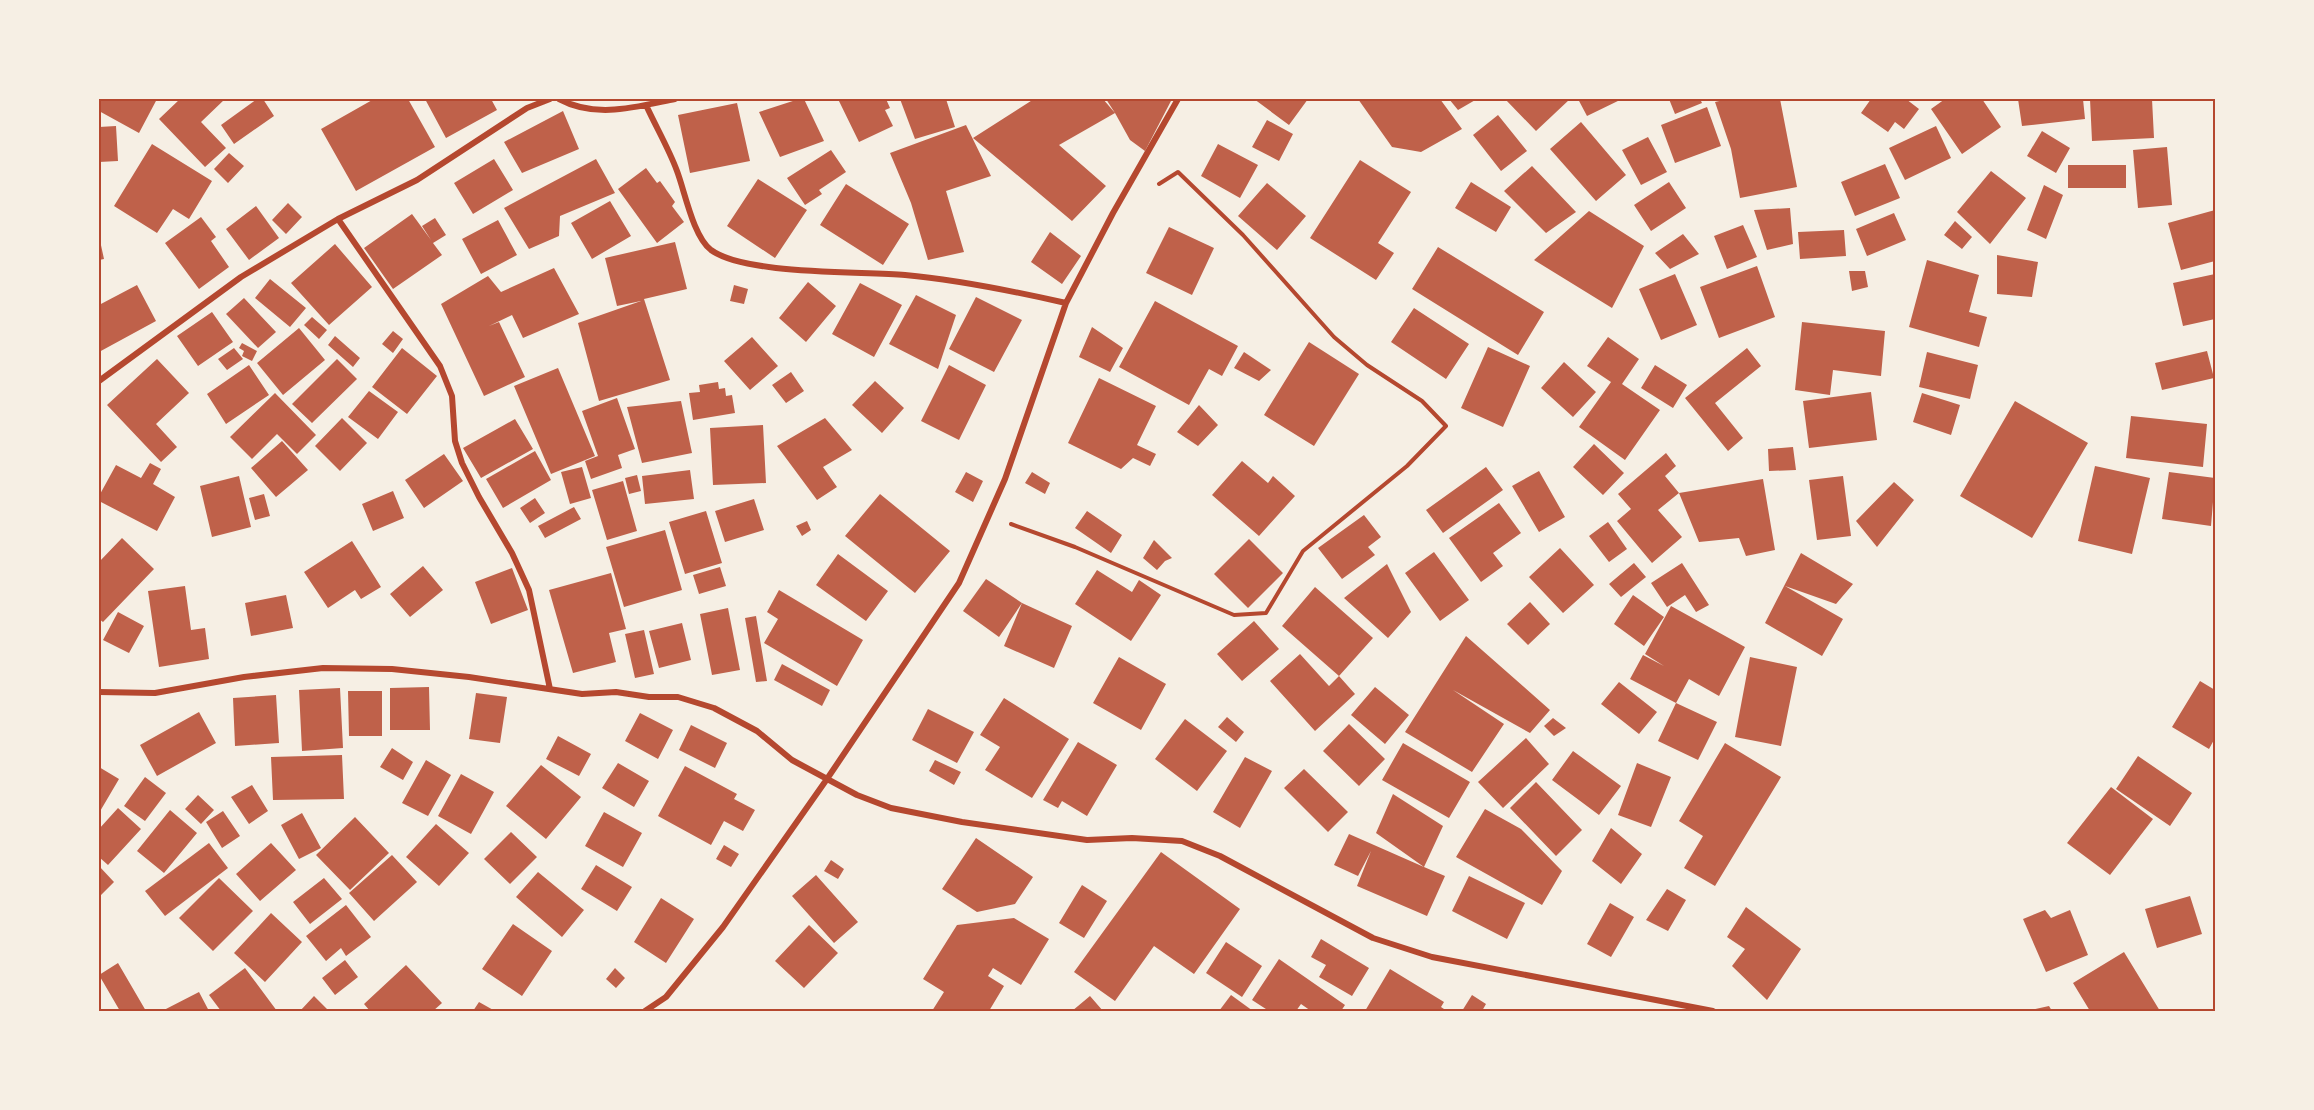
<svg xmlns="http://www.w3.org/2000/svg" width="2314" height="1110" font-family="Manrope,sans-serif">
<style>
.building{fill:#bf614a}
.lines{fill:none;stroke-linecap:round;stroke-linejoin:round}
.path{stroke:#b5482f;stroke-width:4}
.minor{stroke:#b5482f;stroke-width:6}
.neatline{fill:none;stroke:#b5482f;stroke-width:2}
</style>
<rect width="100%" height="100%" fill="#f6efe4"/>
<path class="building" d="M99,99H157L139,133L99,111Z
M180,99H225L201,122L226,148L205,167L159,119Z
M257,99H263L274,116L234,144L221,125Z
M374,99H408L435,147L356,191L321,129Z
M425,99H491L497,110L446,138Z
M799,99H804L824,141L780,157L759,112Z
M838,99H886L890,108L885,110L893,126L859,142Z
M900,99H946L955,127L915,139Z
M1034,99H1103L1115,113L1106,99H1172L1145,151L1130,140L1115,113L1059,145L1106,186L1072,221L973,138Z
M1254,99H1308L1289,125Z
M1358,99H1440L1462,129L1421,152L1392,147Z
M1449,99H1477L1458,110Z
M1505,99H1570L1536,131Z
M1578,99H1622L1587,116Z
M1669,99H1700L1702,103L1675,114Z
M1728,99H1780L1797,187L1740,198L1731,149L1715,102Z
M1871,99H1906L1919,109L1904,129L1895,122L1888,132L1861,113Z
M1945,99H1982L2001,127L1962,154L1931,109Z
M2018,99H2083L2085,119L2022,126Z
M2090,99H2152L2154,138L2092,141Z
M737,103L750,161L690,173L678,115Z
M1707,107L1721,146L1675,163L1661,125Z
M563,111L579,149L522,173L504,142Z
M1498,115L1527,151L1501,171L1473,135Z
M1267,120L1293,134L1279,161L1252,147Z
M1581,122L1626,175L1596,201L1550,149Z
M966,125L991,176L946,191L964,252L928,260L911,203L890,153Z
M116,126L118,161L99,162V127Z
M1936,126L1951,158L1905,180L1889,148Z
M2042,131L2070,148L2056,173L2027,156Z
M1648,137L1667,172L1641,185L1622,150Z
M152,144L212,181L189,219L173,209L157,233L114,206Z
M1218,144L1258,165L1240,198L1201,176Z
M2167,147L2172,205L2138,208L2133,150Z
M831,150L846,172L819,190L822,194L805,205L787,178Z
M229,153L244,166L228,183L214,169Z
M494,159L513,190L473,214L454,183Z
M596,159L615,193L560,216L559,236L529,249L504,208Z
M1360,160L1411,192L1378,243L1394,253L1376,280L1310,238Z
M1885,164L1900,198L1855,216L1841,182Z
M2068,165H2126V188H2068Z
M1532,166L1576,212L1546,233L1504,191Z
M646,168L657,183L660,181L675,202L672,206L684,222L657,243L618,189Z
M1991,171L2026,198L1990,244L1957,212Z
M758,179L807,210L775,258L727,226Z
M1471,182L1511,207L1496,232L1455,208Z
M1669,182L1686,208L1651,231L1634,205Z
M1267,183L1306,216L1277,250L1238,216Z
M846,184L909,224L883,265L820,225Z
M2044,185L2063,195L2046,239L2027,230Z
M610,201L631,236L592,259L571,223Z
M288,203L302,217L286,234L272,220Z
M256,206L279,238L249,260L226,229Z
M1790,208L1793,244L1767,250L1754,210Z
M2215,210V261L2181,270L2168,223Z
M1589,211L1644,246L1612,308L1534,260Z
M1894,213L1906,240L1867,256L1856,229Z
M412,214L431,240L422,226L435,218L446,235L433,243L442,255L393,289L364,248Z
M201,217L216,237L211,241L229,267L199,289L165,243Z
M498,220L517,255L481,274L462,239Z
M1955,221L1972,237L1962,249L1944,235Z
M1743,225L1757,257L1727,269L1714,236Z
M1169,227L1214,248L1192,295L1146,273Z
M1844,230L1846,256L1800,259L1798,232Z
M1050,232L1081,256L1062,284L1031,262Z
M1683,234L1699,254L1670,269L1655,253Z
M99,236L104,259L99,260Z
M675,242L687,289L644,299L670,380L599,401L578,323L641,301L617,306L605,258Z
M335,244L372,287L329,325L291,283Z
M1438,247L1544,312L1518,355L1412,289Z
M1997,255L2038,262L2032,297L1997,294Z
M1927,260L1979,275L1969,312L1987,317L1979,347L1909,327Z
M1757,266L1775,317L1719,338L1700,287Z
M554,268L579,314L523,338L512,315L489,326L499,322L525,377L484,396L441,304L488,276L501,292Z
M1849,271H1865L1868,287L1852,291Z
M1675,274L1697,325L1661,340L1639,289Z
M2215,274V319L2183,326L2173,283Z
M270,279L306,308L290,327L255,298Z
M808,282L836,306L806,342L779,318Z
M860,283L902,305L874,357L832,334Z
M137,285L156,321L99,352V305Z
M734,285L748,289L744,304L730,301Z
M916,295L956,315L938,369L889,344Z
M976,297L1022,320L994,372L949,349Z
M244,298L276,332L258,348L226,314Z
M1155,301L1238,346L1222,376L1209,369L1189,405L1119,367Z
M1414,308L1469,344L1446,379L1391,342Z
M212,312L233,342L198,366L177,336Z
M312,317L327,330L319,339L304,325Z
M1802,322L1885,331L1881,376L1833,370L1830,395L1795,390Z
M1092,327L1123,348L1110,372L1079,357Z
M299,328L325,360L283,395L257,363Z
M393,331L403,339L393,353L382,344Z
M335,336L360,358L353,367L328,345Z
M752,337L778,366L750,390L724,361Z
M1608,337L1639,359L1622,384L1660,410L1625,460L1579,427L1611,382L1587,366Z
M1309,342L1359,374L1314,446L1264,415Z
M242,343L257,351L252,361L242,356L244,351L239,348Z
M1488,347L1530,366L1503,427L1461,408Z
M234,348L243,359L227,370L218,359Z
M402,348L437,376L407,414L372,387Z
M1747,348L1761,366L1715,403L1743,438L1728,451L1685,398Z
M2207,351L2214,378L2162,390L2155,363Z
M1244,352L1271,370L1259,381L1234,368Z
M1927,352L1978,365L1970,399L1919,387Z
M157,359L189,393L156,424L177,447L161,462L107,405Z
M337,359L357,379L312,423L292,404Z
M1564,362L1596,392L1573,417L1541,388Z
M249,365L269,395L226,424L207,394Z
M949,365L986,385L959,440L921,421Z
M1655,365L1687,385L1673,408L1641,388Z
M558,368L595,456L551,474L514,386Z
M791,372L804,391L786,403L772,385Z
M1099,378L1156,406L1137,445L1156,454L1150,466L1133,458L1121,469L1068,443Z
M875,381L904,408L882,433L852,405Z
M718,382L719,389L725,388L726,396L732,395L735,413L693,420L689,393L700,392L699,385Z
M369,391L398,412L378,439L348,417Z
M1871,392L1877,440L1809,448L1803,401Z
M275,393L316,435L297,454L277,434L252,459L230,437Z
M1922,393L1960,405L1951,435L1913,422Z
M617,398L635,449L618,455L622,468L591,479L585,461L598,456L582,411Z
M681,401L692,453L642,463L627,407Z
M2015,401L2088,443L2032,538L1960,496Z
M1199,405L1218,425L1198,446L1177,432Z
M2131,416L2207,424L2203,467L2126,458Z
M342,418L367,443L340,471L315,446Z
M825,418L852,450L823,467L837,487L817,500L777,446Z
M515,419L533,449L481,478L463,448Z
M763,425L766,483L713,485L710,428Z
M282,441L308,470L276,497L251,468Z
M1594,444L1624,473L1603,495L1573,467Z
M1793,447L1796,470L1769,471L1768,449Z
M535,451L551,480L503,508L486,479Z
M1666,453L1676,466L1665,476L1679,493L1658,510L1682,537L1652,563L1617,521L1631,509L1618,494Z
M444,454L463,481L424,508L405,480Z
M1242,461L1268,483L1273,476L1295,496L1259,536L1212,495Z
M150,463L161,469L153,484L175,497L157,531L99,501V496L116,465L141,478Z
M2095,466L2150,478L2132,554L2078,541Z
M582,467L591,498L570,504L561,472Z
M1486,467L1503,490L1443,533L1426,510Z
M690,470L694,499L645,504L642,476Z
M1539,471L1565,517L1539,532L1512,486Z
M966,472L983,481L973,502L955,492Z
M1032,472L1050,483L1045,494L1025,483Z
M2169,472L2215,478L2211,526L2162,519Z
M637,475L641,491L629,494L625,478Z
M239,476L251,527L212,537L200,486Z
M1843,476L1851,536L1817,540L1809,480Z
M1763,479L1775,550L1746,556L1739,538L1699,542L1679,493Z
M623,481L637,531L607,540L592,490Z
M1894,482L1914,500L1877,547L1856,521Z
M393,491L404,518L373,531L362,504Z
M264,494L270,516L255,520L249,498Z
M880,494L950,551L915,593L845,536Z
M535,498L545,513L530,523L520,508Z
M754,499L764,530L725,542L715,511Z
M1499,503L1521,533L1493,553L1503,566L1481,582L1449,538Z
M574,507L581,519L545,538L538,526Z
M706,511L722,563L685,574L669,522Z
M1087,511L1122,535L1111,553L1075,528Z
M1364,515L1381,537L1368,547L1375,555L1342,579L1318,548Z
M807,521L811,530L802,536L796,526Z
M1608,522L1627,549L1609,562L1589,536Z
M665,530L682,590L624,607L606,547Z
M122,538L154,569L103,622L99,619V562Z
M1249,539L1283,573L1248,608L1214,574Z
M1154,540L1172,558L1165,561L1157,570L1143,558Z
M352,541L381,587L361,599L355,590L328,608L304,572Z
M1560,548L1594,585L1563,613L1529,577Z
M1434,552L1469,600L1440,621L1405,573Z
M1801,553L1853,584L1836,604L1785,586L1843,619L1822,656L1765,623Z
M838,554L888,591L866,621L816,585Z
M1634,563L1646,577L1621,597L1609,584Z
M1682,563L1709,605L1696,612L1685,595L1667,607L1651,583Z
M1387,564L1411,612L1388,638L1344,598Z
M423,566L443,590L410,617L390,594Z
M720,567L726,586L699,594L693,575Z
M512,568L528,610L491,624L475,582Z
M1097,570L1132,592L1139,580L1161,595L1131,641L1075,604Z
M611,573L626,629L609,633L616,662L573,673L549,590Z
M986,579L1022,603L999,637L963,611Z
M185,586L191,630L205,628L209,659L159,667L148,591Z
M1315,587L1373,638L1339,676L1282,626Z
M779,590L863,640L837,686L764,643L778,619L767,612Z
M286,595L293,628L251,636L245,603Z
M1633,595L1664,617L1644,646L1614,624Z
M1530,602L1550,624L1528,645L1507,624Z
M1022,603L1072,626L1054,668L1004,646Z
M1671,606L1745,647L1719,696L1689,679L1676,703L1630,679L1643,655L1664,666L1645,654Z
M728,608L740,670L712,675L700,614Z
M118,612L144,626L129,653L103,640Z
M756,616L767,681L756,682L745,618Z
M1254,621L1279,649L1242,681L1217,654Z
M682,623L691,660L659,668L649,631Z
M644,630L654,674L635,678L625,634Z
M1466,636L1550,710L1530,733L1453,690L1504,724L1472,772L1405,732Z
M1300,654L1329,686L1339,676L1355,694L1315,731L1270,681Z
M1119,657L1166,684L1141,730L1093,703Z
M1750,657L1797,667L1781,746L1735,737Z
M782,664L830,690L822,706L774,680Z
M2200,681L2215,690V738L2209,749L2172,727Z
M1619,682L1657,712L1639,734L1601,704Z
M429,687L430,730H390V688Z
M1375,687L1409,715L1385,744L1351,715Z
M340,688L343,748L302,751L299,690Z
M348,691H382V736H349Z
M476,693L507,697L500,743L469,739Z
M276,695L279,743L235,746L233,698Z
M1004,698L1069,739L1032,798L985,770L1000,747L980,735Z
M1676,703L1717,722L1698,760L1658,741Z
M928,709L974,732L957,763L912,740Z
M199,712L216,743L157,776L140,745Z
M640,713L673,730L658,759L625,741Z
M1227,717L1244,732L1236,742L1218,727Z
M1553,718L1566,728L1554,736L1544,726Z
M1185,719L1227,751L1197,791L1155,759Z
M1349,724L1385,759L1359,786L1323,751Z
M691,725L727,743L715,768L679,750Z
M558,736L591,754L579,776L546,759Z
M1526,738L1549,764L1503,808L1478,782Z
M1078,742L1117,765L1087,816L1062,801L1058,808L1043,800Z
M1403,743L1470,782L1449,818L1382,780Z
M1725,743L1781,777L1715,886L1684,868L1703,836L1679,821Z
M392,748L413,762L403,780L380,767Z
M1573,751L1621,786L1599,815L1552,780Z
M342,755L344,799L273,800L271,757Z
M2138,756L2192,793L2170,826L2116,789Z
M1245,757L1272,771L1240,828L1213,812Z
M426,760L451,775L428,816L402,803Z
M935,760L961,772L954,785L929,771Z
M618,763L649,781L634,807L602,788Z
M1637,763L1671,777L1651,827L1618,815Z
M541,765L581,797L546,839L506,806Z
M685,766L737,794L734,799L755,810L743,831L724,821L711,845L658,816Z
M99,767L119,779L99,813Z
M1304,769L1348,812L1328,832L1284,788Z
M461,774L494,792L471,834L438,816Z
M145,777L166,793L145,821L124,806Z
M1536,782L1582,830L1556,856L1510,808Z
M252,785L268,811L249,824L231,797Z
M2111,787L2153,819L2110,875L2067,843Z
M1393,794L1443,826L1424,867L1445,876L1427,916L1357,886L1371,851L1358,876L1334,865L1349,834L1424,867L1376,833Z
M198,795L214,810L201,824L185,809Z
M118,808L141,829L108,865L99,857V829Z
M1485,809L1521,829L1562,871L1542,905L1456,857Z
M170,810L197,833L164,873L137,851Z
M223,811L240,836L222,848L206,822Z
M604,812L642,833L623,867L585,846Z
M302,813L321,848L299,859L281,825Z
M355,817L389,853L350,890L316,855Z
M436,824L469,853L439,886L406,857Z
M1611,828L1642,854L1621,884L1592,861Z
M511,832L537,857L510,884L484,859Z
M976,838L1033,877L1015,904L977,912L942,889Z
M209,843L228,868L165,916L145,891Z
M271,843L296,870L260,901L236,874Z
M724,845L739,854L731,867L716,859Z
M1161,852L1240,909L1194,974L1154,946L1115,1001L1074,972Z
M392,855L417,882L374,921L349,893Z
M831,860L844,869L838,879L824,871Z
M596,865L632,887L617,911L581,889Z
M99,866L114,882L99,897Z
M538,872L584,910L562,937L516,897Z
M816,875L858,922L834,943L792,896Z
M1469,876L1525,903L1507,939L1452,911Z
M219,878L253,911L213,951L179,918Z
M324,878L342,899L310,924L293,902Z
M1082,885L1107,901L1084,938L1059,923Z
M1667,889L1686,900L1668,931L1646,920Z
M2190,896L2202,934L2157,948L2145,909Z
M661,898L694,919L666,963L634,942Z
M1610,903L1634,917L1611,957L1587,944Z
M346,905L371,937L346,956L341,948L326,961L306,936Z
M1746,907L1801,949L1767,1000L1732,966L1745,949L1727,937Z
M2045,910L2051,918L2070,910L2088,955L2046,972L2023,919Z
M271,913L302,942L265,982L234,953Z
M1014,918L1049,939L1021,985L993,968L988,976L1004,986L989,1011H932L944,992L923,979L957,925Z
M513,924L552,951L522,996L482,969Z
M809,925L838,953L804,988L775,961Z
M1321,939L1369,968L1352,996L1319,977L1326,965L1311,957Z
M1226,942L1262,966L1242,997L1206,973Z
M2124,952L2160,1011H2090L2073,983Z
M1279,959L1345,1005L1341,1011H1311L1301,1004L1296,1011H1269L1252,1000Z
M345,960L358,977L335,995L322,978Z
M118,963L146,1011H120L99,975Z
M406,965L442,1003L433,1011H370L364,1004Z
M245,968L277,1011H221L209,995Z
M615,968L625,978L616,988L606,979Z
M1390,969L1444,1002L1441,1007L1447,1011H1365Z
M199,992L209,1011H162Z
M1231,995L1253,1011H1219Z
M1472,995L1486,1004L1482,1011H1462Z
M314,996L327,1009L300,1011Z
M1090,996L1103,1011H1072Z
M479,1002L495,1011H473Z
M2049,1006L2052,1011H2031V1010Z"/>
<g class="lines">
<path class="path" d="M1011,524L1075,547L1234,615L1266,613L1303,551L1407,466L1446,426L1422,401L1367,365L1334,337L1243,235L1178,172L1159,184"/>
<path class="minor" d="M559,99C596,119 636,107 675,99
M646,105C656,127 669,149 677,171C685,192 693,236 711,250C745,275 860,271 905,275C959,280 1013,291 1066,303
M338,219L440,366L452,396L455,441L462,463L479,497L512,553L529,590L550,689
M99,381L241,277L338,219L417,180L527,108L550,99
M99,692L155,693L244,677L323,668L392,669L469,677L582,694L616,692L649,697H678L714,708L757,731L792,760L857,795L891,808L962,822L1087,840L1132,838L1182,841L1220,856L1373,938L1432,957L1713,1011
M645,1011L666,997L723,927L827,779L959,583L1005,479L1066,303L1113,213L1178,99"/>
</g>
<rect width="2314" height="1110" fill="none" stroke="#f6efe4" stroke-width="201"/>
<rect x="100" y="100" width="2114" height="910" class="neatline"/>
</svg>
